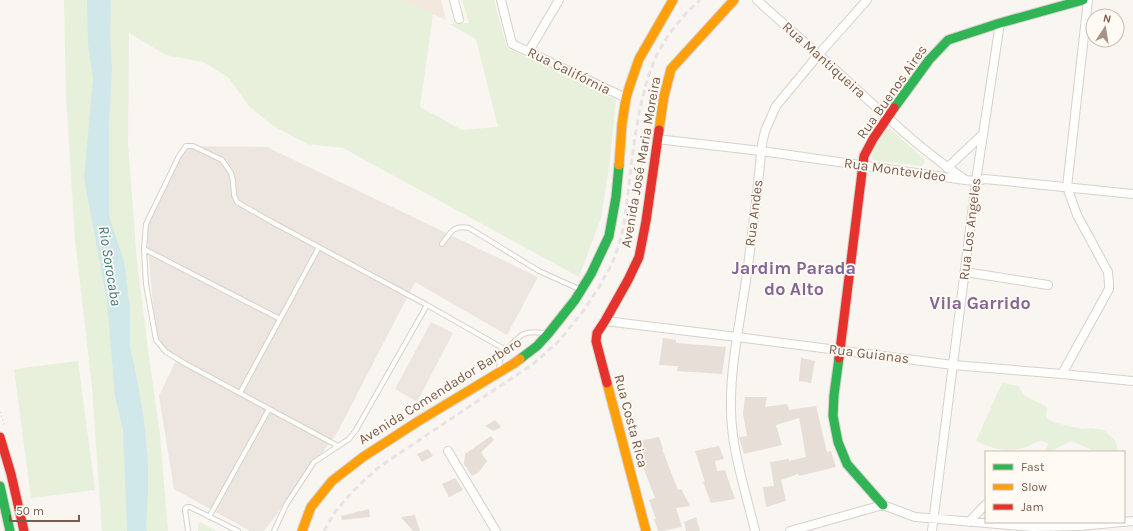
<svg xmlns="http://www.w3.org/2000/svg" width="1133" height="531" font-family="Karla,sans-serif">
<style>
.residential{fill:#f2e8de}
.industrial{fill:#ede5e0}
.green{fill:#e7f0db}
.water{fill:#d0e8ea}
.building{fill:#e6ded7}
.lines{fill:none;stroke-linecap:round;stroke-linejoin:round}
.lane-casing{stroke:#d7d1cb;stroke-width:6}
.street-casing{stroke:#d7d1cb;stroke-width:10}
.fast-casing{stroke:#d9d2cb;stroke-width:11}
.slow-casing{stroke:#d9d2cb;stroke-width:11}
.jam-casing{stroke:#d9d2cb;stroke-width:11}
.path{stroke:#dcd5d0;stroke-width:1.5;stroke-dasharray:1 3;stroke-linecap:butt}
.lane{stroke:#fefefd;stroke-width:4}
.street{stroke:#fefefd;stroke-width:8}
.fast{stroke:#30b455;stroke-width:9}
.slow{stroke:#ff9f0a;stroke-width:9}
.jam{stroke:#e5322d;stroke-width:9}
.rail{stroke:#e6e3e7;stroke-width:3;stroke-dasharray:6 4;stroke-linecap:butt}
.labels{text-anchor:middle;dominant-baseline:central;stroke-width:3.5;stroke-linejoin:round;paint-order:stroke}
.street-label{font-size:14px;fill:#7a5c4d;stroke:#fffaf3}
.water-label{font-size:15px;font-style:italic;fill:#437c86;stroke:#fffaf3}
.district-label{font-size:18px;font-weight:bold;fill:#846695;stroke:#fffaf3}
</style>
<rect width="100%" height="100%" fill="#f9f5f0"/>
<path class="residential" d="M402,0H441L446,20L433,14Z"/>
<path class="industrial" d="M186,146L267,147L538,277L507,335L415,282L337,433L264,531H250L174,489L159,396L177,358L156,340L146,224Z
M431,322L453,333L417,402L395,389Z"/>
<path class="green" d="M64,0H402L433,14L420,107L462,130L498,127L476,39L449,24L469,23L462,0H494L507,48L616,100L609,167L601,218L579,277L343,148L307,144L272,125L249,106L228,77L203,62L166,55L129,33L128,144L137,262L149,357L160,435L168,531H102L92,387L75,239L66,95Z
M886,129H890L924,159L925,163L921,166L873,160L871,156L877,141Z
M78,361L95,490L31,498L14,369Z
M1002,383L1018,386L1025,396L1047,407L1046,418L1056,423L1082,429L1091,428L1104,430L1116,442L1118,452H1097L1071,441L1057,448L1053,452H1043L1049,444C1038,438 1036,443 1026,447C1021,448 1015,450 1010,450C997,450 987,446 976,441Z
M200,522L216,531H198V525Z"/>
<path class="water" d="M87,0H111L110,35L112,69L109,126V216L124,261L130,308V347L137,378L144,420L148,461V493L146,527L147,531H127L123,430L115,396L107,301L84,178L93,79L88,44Z"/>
<path class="building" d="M663,338L676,340V343L726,347L722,374L677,371L678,366L659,365Z
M801,358L815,361L811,383L799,381Z
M745,397H767L765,407L787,404L789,410L816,406L827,452L831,451L836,467L799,476L798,474L781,480L786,501L766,507L763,487L774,486L770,462L789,459V461L806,457L801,428L799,418L776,425L782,445L744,454L739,437L747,436L743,414Z
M495,420L501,427L494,431L485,426Z
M491,436L494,440L481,452L487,461L479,472L472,476L464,464L465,454Z
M659,437L663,449H662L678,490L681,489L690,506L676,508L682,527L662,531H658L654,519H656L649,500L655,498L640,459H641L635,442Z
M719,446L724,459L715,461L717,471L725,470L735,499L711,503L703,482H705L695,451Z
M428,449L433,456L422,462L417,454Z
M455,478L463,490L449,497L442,484Z
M369,509L370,517L342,520L341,516Z
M415,515L420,531H413L401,517Z
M696,517L700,531H686L684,522Z"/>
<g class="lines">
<g class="lane-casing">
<path id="lane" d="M442,244C451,232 453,225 469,228L539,271L579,289
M144,249L280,319
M500,370C497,356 506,350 515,341C517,339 520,336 522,335C529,331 540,332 547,334
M240,393L319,247
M338,446L184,363L166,352L156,340L146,284L144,249L146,224L179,156L186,146H193L222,160L231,173L233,181L234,195L237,202L272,222L427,305L506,350
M209,517L269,409
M188,531L185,509L187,507H190L238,531
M274,531L286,505L314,462L349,439L356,430L427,305"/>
</g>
<g class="street-casing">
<path id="street" d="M454,0L459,19
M501,0L512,44L626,98
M757,0C789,29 822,57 854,87C889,119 924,152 963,178
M529,51L559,0
M657,139L761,151L965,180L976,181L985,179L1133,194
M947,168L982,135
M965,272L1048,285
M605,321L737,337L953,365L1062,374L1133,381
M1062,374L1109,289V283L1108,272L1077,215L1067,187L1088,0
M448,451L496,531
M969,522L986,504
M755,531C746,492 731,449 731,409C730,364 741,318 747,273C753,230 758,187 762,144L765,131L776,106L819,54L867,0
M790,531L883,505L915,517L1033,527L1080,526L1133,521
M932,531L977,174L1000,23"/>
</g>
<g class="fast-casing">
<path id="fast" d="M894,108L929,60L948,40L1000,23L1083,0
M839,358L834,395L833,416L838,442L847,464L883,505
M520,359L537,346L548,334L575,300L591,274L609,236L616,197L619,165
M0,486L10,531"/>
</g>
<g class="slow-casing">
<path id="slow" d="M659,130L664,96L671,69L734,0
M619,165L622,124L626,98L630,85L639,59L673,0
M607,383L646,531
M302,531L311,507L332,481L363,457L417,422L513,364L520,359"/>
</g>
<g class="jam-casing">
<path id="jam" d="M839,358L864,156L873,139L894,108
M607,383L596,341L597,333L605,321L628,280L639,257L646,221L659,130
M0,437L11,474L24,531"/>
</g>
<path class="path" d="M0,412L5,427"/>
<use href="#lane" class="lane"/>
<use href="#street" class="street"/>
<use href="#fast" class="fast"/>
<use href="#slow" class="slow"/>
<use href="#jam" class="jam"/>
<path class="rail" d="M324,531L335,512L351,493L379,467L533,364L559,341L584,310L599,287L612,264L620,242L624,224L635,136L641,104L647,80L657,54L669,34L687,12L700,0"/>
</g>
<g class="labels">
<g class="street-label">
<text transform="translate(824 60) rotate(42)">Rua Mantiqueira</text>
<text transform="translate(569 71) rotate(26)">Rua Califórnia</text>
<text transform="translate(892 92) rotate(-55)">Rua Buenos Aires</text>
<text transform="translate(641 162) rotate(-80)">Avenida José Maria Moreira</text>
<text transform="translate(895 170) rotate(8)">Rua Montevideo</text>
<text transform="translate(754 213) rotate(-83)">Rua Andes</text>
<text transform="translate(970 229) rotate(-83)">Rua Los Angeles</text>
<text transform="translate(869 354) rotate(7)">Rua Guianas</text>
<text transform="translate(440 391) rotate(-32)">Avenida Comendador Barbero</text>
<text transform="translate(631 421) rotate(75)">Rua Costa Rica</text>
</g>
<g class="water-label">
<text transform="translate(110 266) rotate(81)">Rio Sorocaba</text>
</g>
<g class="district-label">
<text x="794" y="268">Jardim Parada<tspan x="794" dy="21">do Alto</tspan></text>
<text x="980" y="303">Vila Garrido</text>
</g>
</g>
<rect x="985" y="451" width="140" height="72" fill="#fffaf3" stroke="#cabbb1"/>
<rect x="993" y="464" width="20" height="6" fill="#30b455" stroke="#cabbb1"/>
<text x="1021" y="471" font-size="12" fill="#7a5c4d">Fast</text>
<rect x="993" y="484" width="20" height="6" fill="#ff9f0a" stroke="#cabbb1"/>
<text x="1021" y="491" font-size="12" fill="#7a5c4d">Slow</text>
<rect x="993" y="504" width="20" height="6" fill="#e5322d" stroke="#cabbb1"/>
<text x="1021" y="511" font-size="12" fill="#7a5c4d">Jam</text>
<g transform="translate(1105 28) rotate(12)"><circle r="19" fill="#fffaf3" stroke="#cabbb1"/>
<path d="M0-3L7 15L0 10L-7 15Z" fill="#a69286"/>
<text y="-6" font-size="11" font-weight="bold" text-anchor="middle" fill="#7a5c4d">N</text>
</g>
<path d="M10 515v6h69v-6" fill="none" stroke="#7a5c4d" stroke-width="2"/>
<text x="16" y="515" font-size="12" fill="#7a5c4d" stroke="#fffaf3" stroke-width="3" paint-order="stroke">50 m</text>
</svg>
